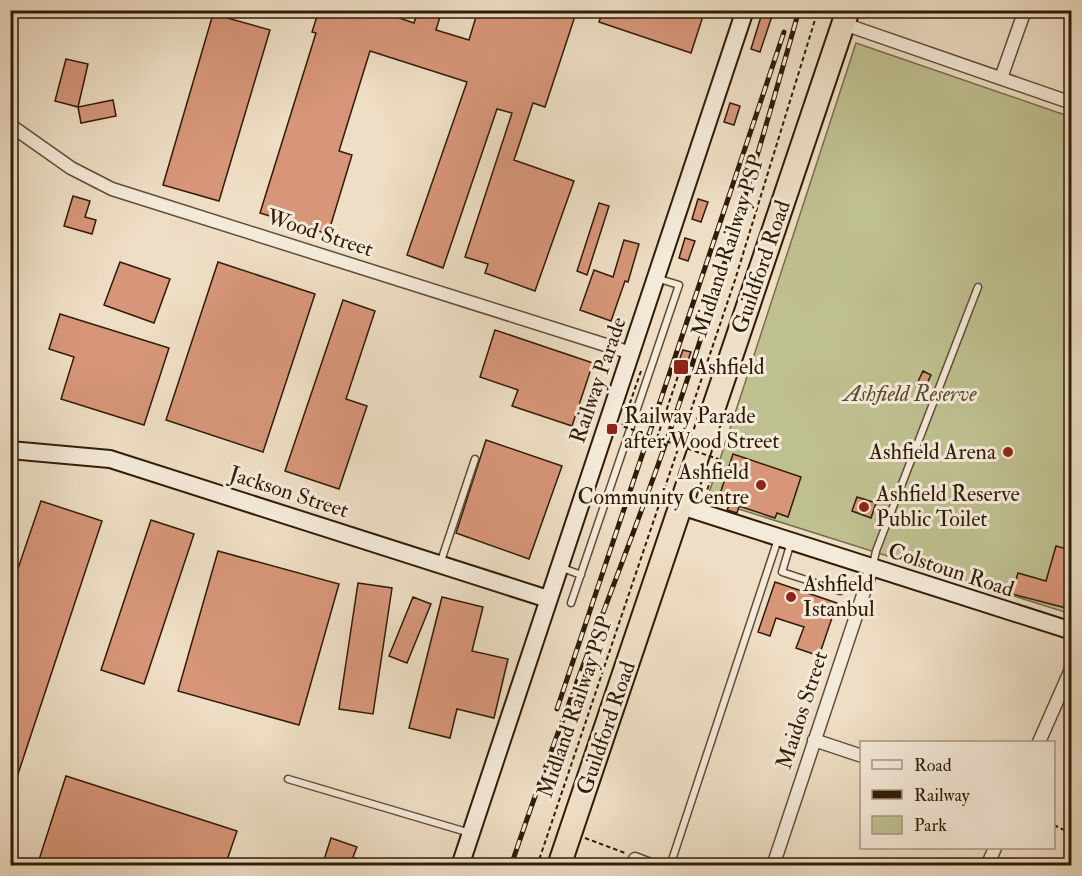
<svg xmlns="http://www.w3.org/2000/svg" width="1082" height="876" font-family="'IM FELL Double Pica',serif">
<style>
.green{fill:#bfc090;stroke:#786e4b;stroke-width:1.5}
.building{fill:#d79679;stroke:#301c06;stroke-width:1.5}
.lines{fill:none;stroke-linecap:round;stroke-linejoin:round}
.lane-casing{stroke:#604c36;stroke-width:9}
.street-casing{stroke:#604c36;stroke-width:15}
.secondary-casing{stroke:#301c06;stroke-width:20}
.highway-casing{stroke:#301c06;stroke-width:26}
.path{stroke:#301c06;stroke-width:2;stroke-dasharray:4.5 3;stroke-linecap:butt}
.lane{stroke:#f4ead9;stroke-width:6}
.street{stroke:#f4ead9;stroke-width:12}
.secondary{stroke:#f4ead9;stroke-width:16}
.highway{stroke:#eedec5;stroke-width:22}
.rail-casing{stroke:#301c06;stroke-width:5}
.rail{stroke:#f4ead9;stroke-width:3;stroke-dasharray:9;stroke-linecap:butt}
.path-bridge{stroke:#301c06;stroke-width:2;stroke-dasharray:4.5 3;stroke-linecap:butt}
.poi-dot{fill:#8f2418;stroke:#f4ead9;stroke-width:2}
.labels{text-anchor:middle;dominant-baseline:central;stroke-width:6;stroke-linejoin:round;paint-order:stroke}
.street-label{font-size:22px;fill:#301c06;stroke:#f4ead9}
.poi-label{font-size:22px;fill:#301c06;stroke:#f4ead9;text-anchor:start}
.park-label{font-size:22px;font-style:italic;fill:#5b4d2f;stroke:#f4ead9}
</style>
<rect width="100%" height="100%" fill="#eedec5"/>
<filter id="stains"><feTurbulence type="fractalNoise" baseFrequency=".00333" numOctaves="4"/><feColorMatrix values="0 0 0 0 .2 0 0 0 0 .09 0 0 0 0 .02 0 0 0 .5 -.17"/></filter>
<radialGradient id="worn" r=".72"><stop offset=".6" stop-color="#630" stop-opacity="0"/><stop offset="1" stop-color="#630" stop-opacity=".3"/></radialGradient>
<path class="green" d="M856,43L1071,117V614L707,499Z"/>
<path class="building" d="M319,10H376L414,23L418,10H442L436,30L469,40L478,10H577L545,107L533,103L514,160L574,181L535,291L485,273L488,264L465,257L512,113L497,109L443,268L407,255L467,82L370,51L339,151L352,155L328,234L260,213L316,33L312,32Z
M603,10H705L691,53L599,22Z
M763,10H774L760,52L751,49Z
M213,14L270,30L219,201L163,185Z
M66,59L88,64L78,107L55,101Z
M113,100L116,116L81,123L78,107Z
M730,103L740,106L734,125L724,122Z
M73,196L90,201L85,217L96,220L92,234L64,226Z
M698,199L708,202L701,222L692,219Z
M599,203L609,206L587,275L577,271Z
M685,238L695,241L688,261L679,258Z
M624,240L639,244L628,282L625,281L611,321L580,310L594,270L613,277Z
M120,262L170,279L154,323L104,305Z
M218,262L315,294L263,452L166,420Z
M343,300L375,311L346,399L367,406L339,489L285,471Z
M60,314L169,348L144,425L61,399L74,357L49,349Z
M495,330L593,363L572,426L512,406L518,390L480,377Z
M683,350L691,352L685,368L677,366Z
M923,371L931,375L924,390L916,386Z
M486,440L562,466L529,559L456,533Z
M733,454L801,477L788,517L777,513L775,518L739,506L737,513L727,510L731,501L719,497Z
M857,497L876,503L871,518L852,511Z
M41,501L102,521L12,792L10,791V592Z
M151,520L194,534L144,684L101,670Z
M1056,546L1071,550V589L1066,608L1012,594L1018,573L1046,581Z
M218,551L339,584L299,725L178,691Z
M775,582L837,603L819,656L796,648L804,627L776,618L770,636L758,632Z
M358,583L392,588L373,714L339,709Z
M413,597L431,604L407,663L389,656Z
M442,597L483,607L472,651L508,659L494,718L457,709L450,738L409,728Z
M66,776L237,831L225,866H37Z
M331,838L357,847L353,857L373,866H322Z"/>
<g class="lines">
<g class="lane-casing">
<path id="lane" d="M791,542L782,572L840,591
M440,564L475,459
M873,565L876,551L978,287
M560,567L581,575
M571,603L679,285L656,278
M288,779L470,833
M670,866L778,539"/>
</g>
<g class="street-casing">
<path id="street" d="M844,24L1072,103
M1001,78L1025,10
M10,125L71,168L112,189L631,353
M814,740L862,756
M1039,742L1072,667
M635,859L653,866
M773,866L872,568
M987,866L995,848"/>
</g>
<g class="secondary-casing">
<path id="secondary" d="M10,450L110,459L548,599
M681,506L1072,631
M460,866L745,10"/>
</g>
<g class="highway-casing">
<path id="highway" d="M559,866L848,10"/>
</g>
<path class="path" d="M657,438L681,367
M1054,825L1072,834
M585,838L625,853
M537,866L735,280L818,10"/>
<use href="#lane" class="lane"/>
<use href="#street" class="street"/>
<use href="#secondary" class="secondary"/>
<use href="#highway" class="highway"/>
<g class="rail-casing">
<path id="rail" d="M557,709L784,32
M511,866C556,730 610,599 658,465C711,316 756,163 799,10"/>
</g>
<use href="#rail" class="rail"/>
<path class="path-bridge" d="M641,371L622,426L718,459L703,502"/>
</g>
<g class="poi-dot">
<rect x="673" y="359" width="16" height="16" rx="3"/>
<rect x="606" y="423" width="12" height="12" rx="3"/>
<circle cx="1008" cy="452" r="6"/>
<circle cx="761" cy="485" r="6"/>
<circle cx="864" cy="507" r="6"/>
<circle cx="791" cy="597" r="6"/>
</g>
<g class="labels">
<g class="street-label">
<text transform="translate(320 233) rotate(18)">Wood Street</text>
<text transform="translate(728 246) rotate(-72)">Midland Railway PSP</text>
<text transform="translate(761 267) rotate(-71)">Guildford Road</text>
<text transform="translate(598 380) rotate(-71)">Railway Parade</text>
<text transform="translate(289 492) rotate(18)">Jackson Street</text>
<text transform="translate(951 570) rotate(18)">Colstoun Road</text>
<text transform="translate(575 707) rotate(-71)">Midland Railway PSP</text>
<text transform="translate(802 710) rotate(-72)">Maidos Street</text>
<text transform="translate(606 728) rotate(-71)">Guildford Road</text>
</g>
<g class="poi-label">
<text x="694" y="367">Ashfield</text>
<text x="624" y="416">Railway Parade<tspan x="624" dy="25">after Wood Street</tspan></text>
<text x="996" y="452" text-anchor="end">Ashfield Arena</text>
<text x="749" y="472" text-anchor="end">Ashfield<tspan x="749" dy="25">Community Centre</tspan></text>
<text x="876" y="494">Ashfield Reserve<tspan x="876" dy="25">Public Toilet</tspan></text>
<text x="803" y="584">Ashfield<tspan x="803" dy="25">Istanbul</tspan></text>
</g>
<g class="park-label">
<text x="910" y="394">Ashfield Reserve</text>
</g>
</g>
<rect width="1082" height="876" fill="none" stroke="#eedec5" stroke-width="36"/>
<rect x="12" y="12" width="1058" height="852" fill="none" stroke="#301c06" stroke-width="3"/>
<rect x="18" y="18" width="1046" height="840" fill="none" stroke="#301c06" stroke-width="1.5"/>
<rect x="860" y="741" width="195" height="108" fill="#f4ead9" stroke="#a69885" stroke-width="1.5"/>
<rect x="872" y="760" width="30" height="9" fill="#f4ead9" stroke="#a69885" stroke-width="1.5"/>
<text x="914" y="771" font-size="18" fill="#301c06">Road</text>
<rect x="872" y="790" width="30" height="9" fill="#301c06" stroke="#a69885" stroke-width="1.5"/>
<text x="914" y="801" font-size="18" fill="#301c06">Railway</text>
<rect x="872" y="816" width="30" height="18" fill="#bfc090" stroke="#a69885" stroke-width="1.5"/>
<text x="914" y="831" font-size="18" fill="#301c06">Park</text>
<rect width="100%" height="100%" filter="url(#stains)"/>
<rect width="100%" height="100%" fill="url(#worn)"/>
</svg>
